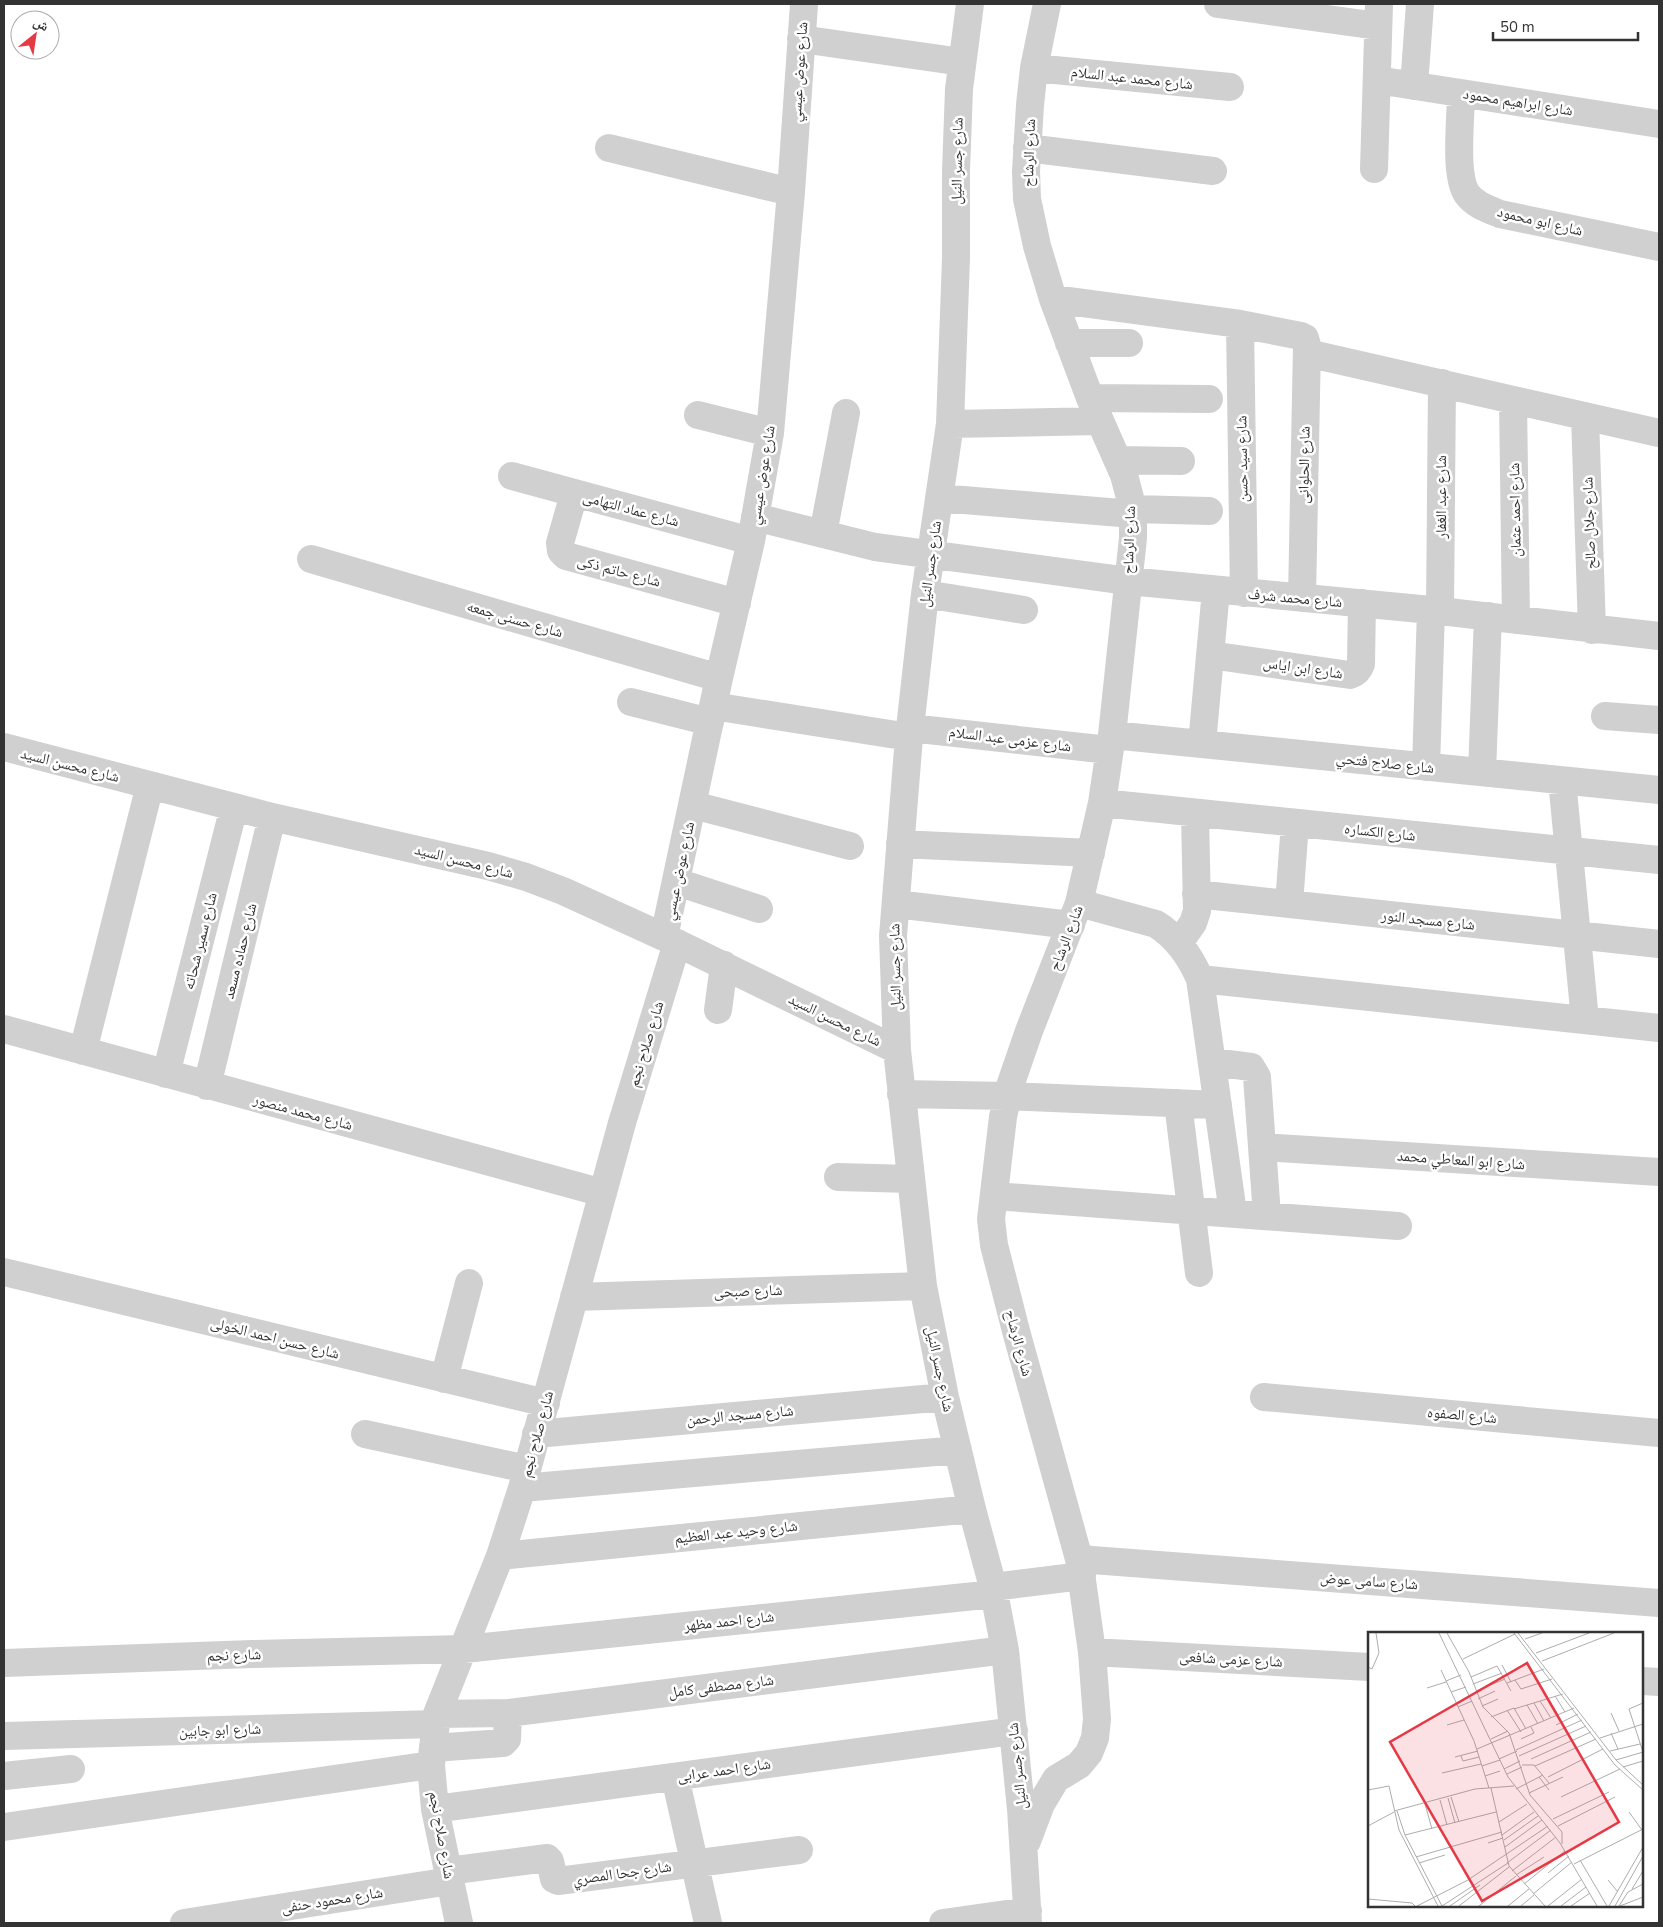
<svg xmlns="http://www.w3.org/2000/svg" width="1663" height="1927" font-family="'Nunito Sans','Noto Naskh Arabic',sans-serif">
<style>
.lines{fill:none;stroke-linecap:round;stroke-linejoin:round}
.minor{stroke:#d0d0d0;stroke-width:28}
.labels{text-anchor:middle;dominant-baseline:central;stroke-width:5;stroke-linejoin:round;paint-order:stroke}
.street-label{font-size:15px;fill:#333;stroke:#fff}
.inset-road{fill:none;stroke:#adadad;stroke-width:1}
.view{fill:#e63946;fill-opacity:0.15;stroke:#e63946;stroke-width:2.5}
.inset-edge{fill:none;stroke:#333;stroke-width:2.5}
</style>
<rect width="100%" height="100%" fill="#fff"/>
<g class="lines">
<path class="minor" d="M970,4L959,89L956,171V258L950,424L925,594L909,737L893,936L897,1050L923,1286L945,1397L972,1509L993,1587L1005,1650L1021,1809L1028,1923
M1218,4L1378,26
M801,39L962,62
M1034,68L1230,87
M1377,80L1659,124
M1414,86L1420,4
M1461,93C1461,118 1454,175 1467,194C1475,205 1488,209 1500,214L1659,247
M609,148L791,192
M1027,148L1213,171
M1374,169L1379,4
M1053,299L1240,324L1301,336L1305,338L1307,345L1302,598
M1240,324L1244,593
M1069,343H1129
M1307,353L1659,433
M1090,398L1209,399
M1513,400L1516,620
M698,415L770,433
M1585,416L1592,630
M950,424L1100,421
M1118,460L1181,461
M512,476L751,541
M574,494L560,543L561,551L566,556L737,603
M939,498L1133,514
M1133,509L1209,511
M755,517L875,547L1128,581L1431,610L1659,636
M823,534L846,413
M311,559L719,678
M925,594L1024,610
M1440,611L1442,383
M1210,655L1350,675C1356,673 1359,670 1361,664L1362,603
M631,702L710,722
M713,706L909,737
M1605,716L1659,720
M910,728L1109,750
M1112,735L1659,790
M1202,744L1216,590
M4,747L272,817L488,866L526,877L563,891L677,943L897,1050
M1426,767L1431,610
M1482,772L1488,616
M1562,780L1585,1020
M1102,803L1659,860
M693,805L850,846
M900,844L1091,853
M677,882L759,909
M1196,894L1659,944
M1079,903L1156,924C1177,937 1190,956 1200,979L1233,1213
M896,904L1071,925
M1289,904L1295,823
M664,937L719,678L751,541L770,433L791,192L804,4
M1179,943L1193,923L1197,911L1195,813
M1200,979L1659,1028
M718,1010L724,965
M4,1029L603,1193
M83,1051L150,785
M1213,1062L1251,1067L1257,1077L1267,1216
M166,1074L234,807
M207,1086L272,817
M901,1094L1007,1096L1218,1105
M1178,1103L1199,1273
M1262,1147L1659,1172
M838,1177L911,1179
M994,1196L1398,1226
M4,1272L546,1403
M574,1297L923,1286
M444,1379L469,1283
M1264,1397L1659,1433
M365,1434L527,1469
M536,1434L945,1397
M522,1488L958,1450
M500,1556L972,1509
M1079,1559L1659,1603
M993,1587L1082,1576
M1092,1652L1369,1667
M4,1663L252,1654L464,1649L994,1594
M1642,1681L1659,1682
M437,1714L508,1713L1005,1650
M4,1736L436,1724
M433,1748L503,1743L507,1739L508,1713
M4,1776L71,1769
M675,1777L708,1923
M435,1809L1014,1731
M4,1827L431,1765
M1027,1841L1041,1804L1056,1779L1079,1765L1089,1753L1095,1738L1097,1719L1092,1652L1079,1559L1016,1331L994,1245L991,1219L1003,1117L1010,1086L1029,1031L1079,903L1102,803L1112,735L1133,538V509L1124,475L1090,398L1053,299L1037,246L1027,199L1026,171L1030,105L1034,68L1047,4
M448,1871L547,1858L550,1861L554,1879L558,1881L799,1850
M184,1923L450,1881
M459,1923L435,1809L431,1765L437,1714L500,1556L522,1488L622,1123L677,943
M943,1923L1028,1911"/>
</g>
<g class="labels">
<g class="street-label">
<text transform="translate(799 72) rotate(-86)">شارع عوض عيسي</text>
<text transform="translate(1132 78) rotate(6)">شارع محمد عبد السلام</text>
<text transform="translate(1518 102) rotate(9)">شارع ابراهيم محمود</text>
<text transform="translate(1029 153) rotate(-88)">شارع الرشاح</text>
<text transform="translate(957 161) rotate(-89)">شارع جسر النيل</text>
<text transform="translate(1540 221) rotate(13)">شارع ابو محمود</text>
<text transform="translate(1242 459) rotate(-91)">شارع سيد حسن</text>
<text transform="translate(1304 465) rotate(-89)">شارع الحلوانى</text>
<text transform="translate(762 475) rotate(-81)">شارع عوض عيسي</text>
<text transform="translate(1441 497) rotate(-90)">شارع عبد الغفار</text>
<text transform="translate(631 509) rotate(15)">شارع عماد التهامى</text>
<text transform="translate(1515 510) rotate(-91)">شارع احمد عثمان</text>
<text transform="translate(1589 523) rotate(-92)">شارع جلال صالح</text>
<text transform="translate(1129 540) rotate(-88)">شارع الرشاح</text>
<text transform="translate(930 564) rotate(-82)">شارع جسر النيل</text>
<text transform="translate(619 571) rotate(15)">شارع حاتم ذكى</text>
<text transform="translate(1295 598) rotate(5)">شارع محمد شرف</text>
<text transform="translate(515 619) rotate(16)">شارع حسنى جمعه</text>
<text transform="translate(1303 668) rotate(8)">شارع ابن اياس</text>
<text transform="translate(1010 739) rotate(7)">شارع عزمى عبد السلام</text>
<text transform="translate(1385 763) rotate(6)">شارع صلاح فتحي</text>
<text transform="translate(70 765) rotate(14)">شارع محسن السيد</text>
<text transform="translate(1380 832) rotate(6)">شارع الكساره</text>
<text transform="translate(464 861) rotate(14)">شارع محسن السيد</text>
<text transform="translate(679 871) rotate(-78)">شارع عوض عيسي</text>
<text transform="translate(1428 920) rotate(6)">شارع مسجد النور</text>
<text transform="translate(1066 938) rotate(-69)">شارع الرشاح</text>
<text transform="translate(200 941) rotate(-76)">شارع سمير شحاته</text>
<text transform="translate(240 951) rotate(-76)">شارع حماده مسعد</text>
<text transform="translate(895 967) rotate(-91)">شارع جسر النيل</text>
<text transform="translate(835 1020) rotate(26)">شارع محسن السيد</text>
<text transform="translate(646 1044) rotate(-73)">شارع صلاح نجم</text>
<text transform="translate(303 1112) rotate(15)">شارع محمد منصور</text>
<text transform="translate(1461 1160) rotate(4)">شارع ابو المعاطي محمد</text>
<text transform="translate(748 1291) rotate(-2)">شارع صبحى</text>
<text transform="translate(275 1338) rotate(14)">شارع حسن احمد الخولى</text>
<text transform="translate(1019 1343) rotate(75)">شارع الرشاح</text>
<text transform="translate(940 1369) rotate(78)">شارع جسر النيل</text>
<text transform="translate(740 1415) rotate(-5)">شارع مسجد الرحمن</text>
<text transform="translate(1462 1415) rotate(5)">شارع الصفوه</text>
<text transform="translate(537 1434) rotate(-75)">شارع صلاح نجم</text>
<text transform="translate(736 1532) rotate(-6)">شارع وحيد عبد العظيم</text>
<text transform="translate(1369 1581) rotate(4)">شارع سامى عوض</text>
<text transform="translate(729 1621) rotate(-6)">شارع احمد مظهر</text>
<text transform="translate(234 1655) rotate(-2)">شارع نجم</text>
<text transform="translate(1231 1659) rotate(3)">شارع عزمى شافعى</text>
<text transform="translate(721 1686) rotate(-7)">شارع مصطفى كامل</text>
<text transform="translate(220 1730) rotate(-2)">شارع ابو جابين</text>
<text transform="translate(1017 1766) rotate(-96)">شارع جسر النيل</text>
<text transform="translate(724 1770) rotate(-8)">شارع احمد عرابى</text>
<text transform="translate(442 1835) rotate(80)">شارع صلاح نجم</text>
<text transform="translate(622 1873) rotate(-8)">شارع جحا المصري</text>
<text transform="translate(332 1900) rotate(-9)">شارع محمود حنفى</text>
</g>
</g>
<g transform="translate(1368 1632)">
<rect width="275" height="275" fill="#fff"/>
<path class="inset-road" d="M71,1L140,145L192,211L229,274M79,1L101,40L115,75L141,101L162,163L194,200V212M146,1L247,133L275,158M150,1L248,128L275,153M157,7L174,1M168,21L221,1M95,27L147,2M174,29L246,1M134,33L143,50M0,35L4,37L11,21L8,1M73,38L106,109L121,156M103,45L129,34L143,59M147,48L153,57L184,47M78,49L93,43M139,51L176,37M105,52L134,41M59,56L78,50M108,59L137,47M83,60L98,55M187,64L197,80M110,67L127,59M180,67L190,83M172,69L183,86M166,71L176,89M159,73L170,92M114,74L130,67M90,75L104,69M146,77L195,62M139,78L153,100M243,81L251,99M123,85L146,76L158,97M79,93L96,88M188,93L210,82M243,101L250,117M232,106L275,92M123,107L140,99M153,107L166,101L163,95M109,117L206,76M148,118L214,88M242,119L272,112M275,120L261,77L275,71M93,124L95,129L111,125M151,124L218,94M87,125L110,119M131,127L149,119M163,127L223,100M248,128L275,120M154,133H166L181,151M114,134L132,128M167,134L228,107M255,135L275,129M136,137L152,129M74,141L113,132M139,142L154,135M117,144L132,139M171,145L181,158M180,145L235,117M123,156L141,234L177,274M148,157L175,143M0,158L21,154L31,198L70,274M161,161L195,145M83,165L91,190M193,165L252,137M80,166L87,191M72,168L79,193M57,172L64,197M26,179L107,157L146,154M29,179L37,203L74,274M261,180L274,198M185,187L241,160M131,190L159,172M0,194L26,180M190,194L247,165M37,203L128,180M134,203L166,180M136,208L170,184M120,211L135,206M137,215L174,188M48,225L134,200M212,228L239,274M51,231L77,223M139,231L183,198M206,232L275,197M144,239L188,205M180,241L201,224M148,243L176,225M240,248L250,260M156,252L197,219M264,257L275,239M165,262L204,230M0,267L44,271L47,274M49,274L100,248L180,194M74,274L140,231M82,274L112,253M91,274L141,235M111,274L148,244M140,274L161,257M153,274L166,263M180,274L214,247M193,274L218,255M203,274L222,261M241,274L275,215M247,274L275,224M251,274L260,260L275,252M252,274L275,265"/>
<path class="view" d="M159,31L251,190L114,269L22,110Z"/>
<rect width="275" height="275" class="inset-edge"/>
</g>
<rect width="1663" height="1927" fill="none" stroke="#333333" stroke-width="10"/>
<g transform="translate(35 35) rotate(30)"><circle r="24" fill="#ffffff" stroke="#adadad"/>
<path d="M0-4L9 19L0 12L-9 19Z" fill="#e63946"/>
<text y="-8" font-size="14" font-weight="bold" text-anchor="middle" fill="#333333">ش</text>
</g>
<path d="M1493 32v8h145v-8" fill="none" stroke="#333333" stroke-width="2.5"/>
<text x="1500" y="32" font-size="15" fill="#333333" stroke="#ffffff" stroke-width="4" paint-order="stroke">50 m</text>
</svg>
